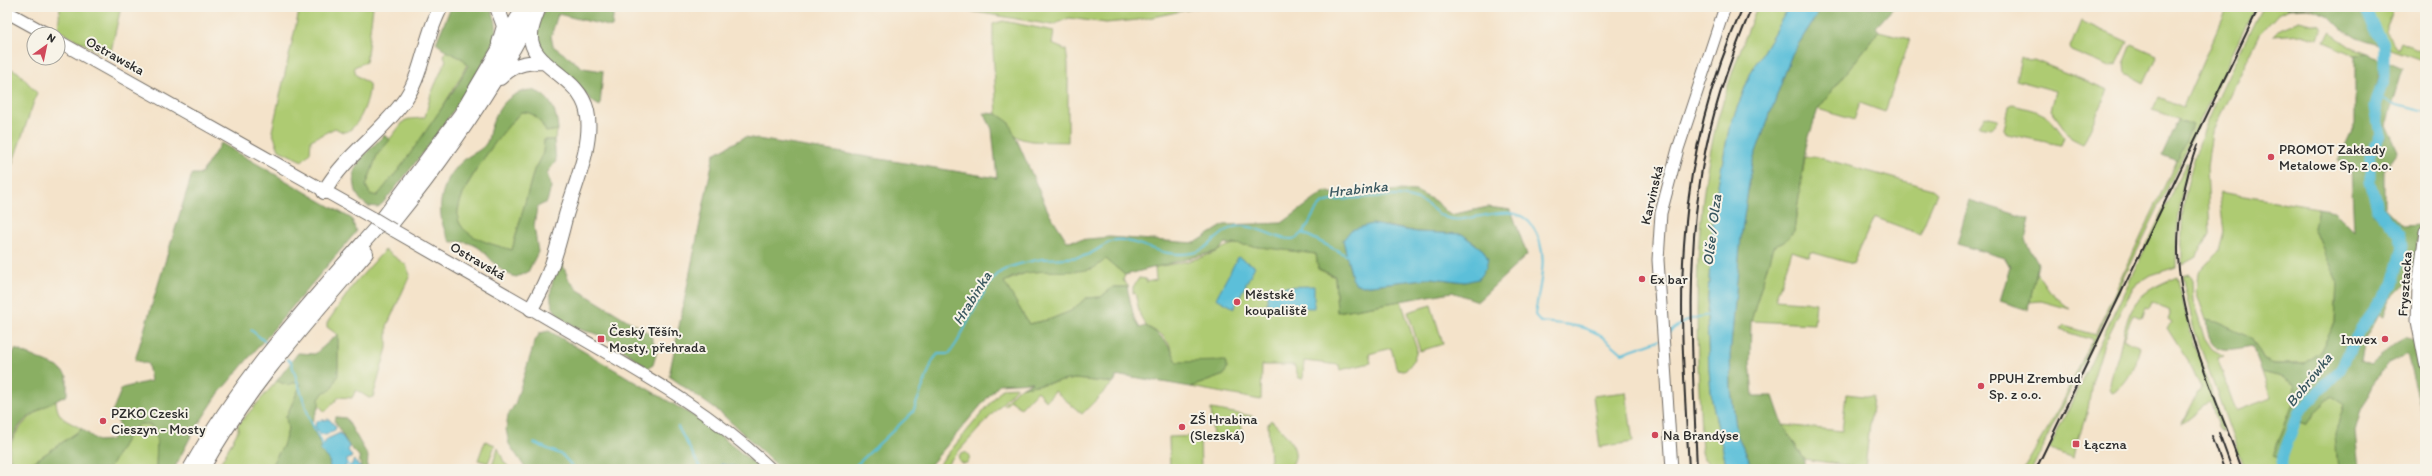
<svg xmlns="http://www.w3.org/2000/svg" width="2432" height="476" font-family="Itim,sans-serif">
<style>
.green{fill:#aecb72;stroke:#6c7b4e}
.forest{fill:#8aaf64;stroke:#5a6d48;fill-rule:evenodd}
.water{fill:#5bbfd9;stroke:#437582}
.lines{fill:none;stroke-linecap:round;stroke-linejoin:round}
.stream{stroke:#5bbfd9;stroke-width:2}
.river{stroke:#5bbfd9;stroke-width:11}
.secondary-casing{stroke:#716b63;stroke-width:13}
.primary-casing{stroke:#716b63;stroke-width:14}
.highway-casing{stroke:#716b63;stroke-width:16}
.secondary{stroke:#fff;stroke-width:11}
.primary{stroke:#fff;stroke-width:12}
.highway{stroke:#fff;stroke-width:14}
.rail{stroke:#2b2b2b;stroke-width:2}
.primary-bridge-casing{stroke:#716b63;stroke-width:14;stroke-linecap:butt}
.primary-bridge{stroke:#fff;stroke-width:12}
.poi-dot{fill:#d1495b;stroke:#f7f3e8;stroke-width:1.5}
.labels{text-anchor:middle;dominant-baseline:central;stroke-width:4;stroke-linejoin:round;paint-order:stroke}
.street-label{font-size:14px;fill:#2b2b2b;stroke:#f7f3e8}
.poi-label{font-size:14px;fill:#2b2b2b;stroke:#f7f3e8;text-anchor:start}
.water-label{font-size:15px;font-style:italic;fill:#39575f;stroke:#f7f3e8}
</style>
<rect width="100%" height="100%" fill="#f7f3e8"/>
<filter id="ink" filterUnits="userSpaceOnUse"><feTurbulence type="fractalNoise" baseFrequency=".025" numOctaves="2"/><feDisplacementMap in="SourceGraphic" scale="8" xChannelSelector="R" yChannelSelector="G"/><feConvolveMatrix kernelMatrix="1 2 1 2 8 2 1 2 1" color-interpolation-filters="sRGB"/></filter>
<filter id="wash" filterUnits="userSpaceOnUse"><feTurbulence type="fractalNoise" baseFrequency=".012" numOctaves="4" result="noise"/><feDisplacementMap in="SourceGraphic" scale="16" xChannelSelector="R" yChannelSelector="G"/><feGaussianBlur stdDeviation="0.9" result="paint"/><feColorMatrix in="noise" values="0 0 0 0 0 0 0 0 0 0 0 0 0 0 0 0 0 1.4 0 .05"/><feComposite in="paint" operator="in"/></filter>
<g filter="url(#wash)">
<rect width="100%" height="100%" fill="#f4e3ca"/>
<path class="green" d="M60,7H121L110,55L107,56L58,30Z
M300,7H373L366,62L354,67L356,75L369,84C371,96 358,133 343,132C340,131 337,129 335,128L311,140L310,153L302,161L279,150L272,131Z
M947,7H1201L1138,20L1106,23L1069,18L1052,25Z
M1757,7H1789L1751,72L1729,129L1713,210L1707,315L1709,370L1712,401L1727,469H1716L1704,459L1702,452C1697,350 1691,248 1711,148C1721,99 1739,53 1757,7Z
M2227,7H2255L2032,469H2023L2055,416L2092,340L2060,330L2064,326L2095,335L2193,125L2153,110L2159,97L2183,107Z
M2262,7H2288L2289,9L2277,15L2260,34L2212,132L2207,167L2210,234L2196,257L2182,265C2182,244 2181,223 2184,202C2195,133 2232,69 2262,7Z
M2368,7H2394L2385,31L2398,49L2401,42L2425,53V61L2390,49Z
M1003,21L1054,31L1052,44L1066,50L1068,64V142C1056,141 1023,144 1015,135C1009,127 1008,120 997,114L993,51V24Z
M2081,21L2128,42L2117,64L2109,67L2071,51L2070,48Z
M2299,21L2320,26L2322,29L2318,39L2302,34L2273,36L2280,29Z
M1879,31L1910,39L1885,112L1860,103L1854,120L1818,109Z
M2329,32L2352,48L2368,54L2355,55L2324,42Z
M2132,44L2157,55L2144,83L2125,73L2124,64Z
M446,51L467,61C470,71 384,196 374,197L370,194L366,186L377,155L404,121C411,117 417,120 425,117L431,94L446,60L444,56Z
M2021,57L2029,61L2034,60L2108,90L2083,144L2071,138L2051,110L2056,91L2016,80Z
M7,67L18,72L37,93L7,179Z
M2013,105C2043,113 2046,111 2064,137L2061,145L2007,134L2004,129L2009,107Z
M521,112C535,111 540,120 546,132L558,130L554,140H544L543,153L534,170L512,250C495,245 467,240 459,222C448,199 504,129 521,112Z
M1985,116L1998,119L1995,125L1990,128L1979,126Z
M1805,157H1817L1932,189L1937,193L1920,234L1874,217L1853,264L1811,252L1810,257L1792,251L1775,300L1816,303L1814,324L1751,321L1773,247L1784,242L1794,231Z
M2186,163H2188C2180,198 2176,230 2176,267L2151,275L2134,286L2124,304L2104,344L2092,383L2088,409L2078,440H2074L2072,447L2075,448L2073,458L2049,449Z
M2219,192L2318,208L2314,228L2337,281L2335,323L2320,352L2303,364H2274L2264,360L2251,338L2216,322L2206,320L2196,291L2198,273L2219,251L2224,232Z
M1236,244L1316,254L1318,269L1335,277L1337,312L1401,301L1417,350L1412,363L1405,371L1397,370L1391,348L1369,354L1371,363L1340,370L1339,365L1304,361L1303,379L1299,378L1294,365H1262L1261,400L1191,387L1224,375L1177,362L1169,344L1162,335L1146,326L1140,315L1135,293H1133V287L1139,278L1146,279V282L1156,280L1155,267C1175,264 1197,260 1216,252C1224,248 1227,245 1236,244Z
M385,250L406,265L410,275L387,326V348L373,397L369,398L356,390L352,398L339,397L325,412L318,404L319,399L338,372V335L327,327V323L354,284Z
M1106,259L1125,275L1123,280L1129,287H1113L1101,297L1086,298L1071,311L1051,319L1029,324L1004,282L1028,272L1092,269Z
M2036,272L2049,291L2070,309L2041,301L2030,302Z
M2189,274L2192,277L2193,300L2204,337L2212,349L2224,356L2217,358L2236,411L2271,398L2262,372L2282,377L2295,385L2293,404L2273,455L2279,457L2277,469H2244L2194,329L2182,276Z
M2177,277L2190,330L2224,431L2219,428L2210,402L2181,425L2201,388L2192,368L2167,328L2171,322L2167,319L2170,311L2152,302L2149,309L2146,308L2142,318L2133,314L2123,339L2140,347C2136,363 2128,386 2112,392L2110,388C2110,375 2116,364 2119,352C2130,306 2131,295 2177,277Z
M1431,305L1443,344L1420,351L1408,312Z
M1075,379L1113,383L1082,414L1055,391L1046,401L1037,391L1021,408L1010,400L1005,406L1004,404L1017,390L1023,387Z
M277,381L287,385L297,382L301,384L286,417L288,430L283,446L269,469H217L238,431V425Z
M1017,387L946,465L950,469H935L1003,388Z
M1626,392L1633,442L1600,447L1593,396Z
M1846,394L1873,397L1865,468L1804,459L1783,425L1842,431Z
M2332,396L2344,404L2335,434L2338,469H2284L2298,422L2306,425L2317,410Z
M56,400C57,420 67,420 82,429L35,461L23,466L12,463C0,438 36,409 56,400Z
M1211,409L1252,416V419L1241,420L1243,438H1213Z
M1271,420C1284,433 1307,452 1288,469L1279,467L1280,465L1277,464L1276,466L1270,463L1268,424Z
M140,424L151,425L157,438L156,469H109L129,434Z
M1200,436L1201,469H1170L1169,437Z
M485,441L495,445L488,463L478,460Z
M498,448L504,462L511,469H491Z
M958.5 458a5.5 5.5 0 1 1 11 0a5.5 5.5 0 1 1-11 0Z"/>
<path class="forest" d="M451,7H489C497,18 498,29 494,42C465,100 424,153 383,203L378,207L368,206C360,201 356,195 355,186C350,161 369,152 384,135L390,140L377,155L366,186L370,194L377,196L403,164L457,86L468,65L463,59L446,51L436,43Z
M546,7H614L612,27L558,14L551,36L553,46L583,68L603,71L600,106C589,101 586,93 578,85C563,70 529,52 537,27C539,20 543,13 546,7Z
M1822,7H1894L1876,27L1879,31L1818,109L1806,146L1794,231L1784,242L1773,247L1751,321L1750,362L1753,396H1773L1783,425L1804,459V469H1754L1737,435L1731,390L1730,356L1741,237L1752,163L1792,54Z
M2288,7H2357L2381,46L2357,38L2341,28L2329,16L2309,8L2289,9Z
M2368,54L2381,60L2372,105L2376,133L2365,164L2374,213L2393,232L2400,246L2395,267L2388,284L2363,319L2337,369L2296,412L2279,457L2273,455L2293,404L2295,385L2282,377L2262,372L2252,346C2224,351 2209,355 2206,320L2216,322L2251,338L2264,360L2274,364H2303L2320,352L2335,323L2337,281L2314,228L2318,208L2334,211L2354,231L2351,168L2338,161L2355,124V55Z
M2389,63L2403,69L2386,125L2398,151L2384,171V207L2402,226L2421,225L2410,285H2404L2389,300L2383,316L2379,314L2364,341L2360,361L2370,365L2397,342L2406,337L2417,343L2425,383V425L2407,354L2388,363L2379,374L2361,410L2355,432L2359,469H2338L2335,434L2344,404L2332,396L2317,410L2306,425L2298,422L2302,412L2342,373L2363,333L2397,286L2402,268L2404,245L2401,231L2379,204L2372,179L2373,154L2385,138C2372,113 2386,88 2389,63Z
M530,90C550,93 557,112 558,130L546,132C540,120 534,111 521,112C504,129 448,199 459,222C467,239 495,245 512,250L534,170L543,153L544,140H554L556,161L547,173L551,187L547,202L537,207L534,226L538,252L528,272L516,277C486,268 489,238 451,242C432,214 440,180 465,159C472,153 482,151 487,142C489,138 489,132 491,127C498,107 508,93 530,90Z
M984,113L997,114L1009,122L1048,211L1067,241L1109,237L1195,243L1224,225L1282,223L1326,191L1340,196L1361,197L1375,192L1399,190L1416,191L1435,201L1450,215L1488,207L1511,210L1527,255L1478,301L1452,292L1337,312L1335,276L1318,269L1316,254L1235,244H1225L1218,251L1125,275L1106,259C1102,262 1096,268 1091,269C1061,276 1032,264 1004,282L1029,324L1051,319L1071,311L1086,298L1101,297L1113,287H1127L1134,318L1140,328L1146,326C1163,336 1169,344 1177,362L1225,361L1227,368L1224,375L1191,387L1127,376L1115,377L1116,379L1113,383L1075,379L1023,387L1032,382L999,384L927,469H781L722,414L669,376L714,154L745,137L997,178L992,129ZM1387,226L1417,232L1462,234L1483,250L1478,278L1465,282L1432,278L1363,286L1352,278L1343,240Z
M2178,120L2193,125L2177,161L2162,155Z
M221,143L352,219L356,232L219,393L192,434L174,469H156L157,438L151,425L140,424L129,434L109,469H7V457L12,463L23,466L35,461L82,429L98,441L111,440L119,424L112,412L122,388L151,381L148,364L135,360L192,174H201Z
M1969,200L2030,219L2025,240L2038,264L2028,310L2000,301L2010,267L2005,258L1957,244Z
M560,258L569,280L578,290L650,334L657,351L653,365L648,368C631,357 616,342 597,334C592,332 587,332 582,330C541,312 548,294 560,258Z
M549,331L702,421L761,469H740L722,464L717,469H526L509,444L506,429L508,415L515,404L535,341L540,333Z
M338,334V375L331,390L324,392L319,399V406L311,424L322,448L320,450L329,459L330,469H269L283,446L288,430L286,417L301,384L297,382L287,385L277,381L275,383L298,353L315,354Z
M15,349L58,367L67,376V395C39,410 17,417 7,451V369Z
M336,417L346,418L368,456L367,469H361L359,456L349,446L334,420Z"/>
<path class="water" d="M1789,7H1822L1792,54L1752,163L1741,237L1730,356L1731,390L1737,435L1754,469H1727L1712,401L1709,370L1707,315L1713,210L1729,129L1751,72Z
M1372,224L1417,232L1462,234L1483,250L1488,259L1486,268L1478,279L1465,282L1432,278L1363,286L1355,283L1352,278L1343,240L1351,230Z
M1238,257L1255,266L1234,308L1216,298Z
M1314,286V308L1267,307V287Z
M329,419L336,427L335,430L326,435L320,434L315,427L316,421Z
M340,433L349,446L348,450L352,457L347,460L345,469H330L329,459L320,450L327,439Z
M354,460L361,469H349Z
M721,464L738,467L740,469H717Z"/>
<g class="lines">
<path class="stream" d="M2376,96L2396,105L2425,112
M1303,233L1348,256
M251,330L268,344
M1667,334C1680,322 1692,317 1710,315
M287,359L291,362L310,420L324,448
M678,427L700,467
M534,443L562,455L575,469
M345,463L354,469
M852,469L913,412L933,360L938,354H949L956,344C966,328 987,279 1002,271C1012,265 1031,261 1042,259C1056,258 1071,259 1084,256C1097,253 1108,238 1122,240C1147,244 1164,258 1192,253C1211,251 1221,226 1241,226C1257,225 1275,240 1292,239C1309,237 1310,210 1324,203C1331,199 1386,196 1396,196C1403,196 1412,198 1418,200C1429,203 1436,215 1447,218C1470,226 1513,196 1533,227C1551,256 1539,284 1535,315L1541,322C1580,326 1591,324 1622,353L1659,340"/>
<path class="river" d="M2281,469L2283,455L2299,412L2340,370L2359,332L2393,284L2403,246L2399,234L2377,208L2370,182V155L2380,135L2375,106L2384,77V45L2363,7"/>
</g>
</g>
<g filter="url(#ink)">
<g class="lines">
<g class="secondary-casing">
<path id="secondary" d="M2425,231L2418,288L2417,321L2425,363
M531,309C614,359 701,401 771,469
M1672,469L1658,260L1661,213L1678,149L1725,7"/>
</g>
<g class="primary-casing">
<path id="primary" d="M7,12L47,34
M58,41L373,218
M393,230L531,309"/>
</g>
<g class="highway-casing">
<path id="highway" d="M497,7L504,26L499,43
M500,78C513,65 524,62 542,62
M324,192C345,155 383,132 406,98C424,70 425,35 441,7
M384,217L461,114L524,7
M393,222C445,158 491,91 530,19
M531,309C536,300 541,291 545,282C555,261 560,237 566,215C575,185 594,142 587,111C579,74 528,67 531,33C532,24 536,15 539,7
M190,469C240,379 308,305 376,228
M202,469C246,389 307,322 366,253"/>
</g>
<use href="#secondary" class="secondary"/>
<use href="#primary" class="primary"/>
<use href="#highway" class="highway"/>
<path class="rail" d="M2197,145C2183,185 2175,227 2179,270C2186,337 2219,406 2242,469
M2219,433L2232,469
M2212,436L2224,469
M1689,469C1685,391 1678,311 1685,232C1691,155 1711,78 1743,7
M1697,469C1693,369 1685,269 1702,169C1711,113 1730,59 1752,7
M2036,469L2259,7"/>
<g class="primary-bridge-casing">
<path id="primary-bridge" d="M373,218L393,230"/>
</g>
<use href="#primary-bridge" class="primary-bridge"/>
</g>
</g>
<g class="poi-dot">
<circle cx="2271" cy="157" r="4"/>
<circle cx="1642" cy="279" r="4"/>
<circle cx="1237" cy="302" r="4"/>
<rect x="597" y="335" width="8" height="8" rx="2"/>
<circle cx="2385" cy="339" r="4"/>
<circle cx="1981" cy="386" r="4"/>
<circle cx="103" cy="421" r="4"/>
<circle cx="1182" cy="427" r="4"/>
<circle cx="1655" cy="435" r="4"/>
<rect x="2072" y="440" width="8" height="8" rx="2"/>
</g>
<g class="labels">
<g class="street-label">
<text transform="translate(115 56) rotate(29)">Ostrawska</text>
<text transform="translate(1652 195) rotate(-77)">Karvinská</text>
<text transform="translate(478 261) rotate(30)">Ostravská</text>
<text transform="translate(2405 284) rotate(-86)">Frysztacka</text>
</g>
<g class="poi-label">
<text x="2279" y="149">PROMOT Zakłady<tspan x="2279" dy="16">Metalowe Sp. z o.o.</tspan></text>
<text x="1650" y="279">Ex bar</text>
<text x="1245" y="294">Městské<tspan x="1245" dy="16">koupaliště</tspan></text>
<text x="609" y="331">Český Těšín,<tspan x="609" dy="16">Mosty, přehrada</tspan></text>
<text x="2377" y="339" text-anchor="end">Inwex</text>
<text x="1989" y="378">PPUH Zrembud<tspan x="1989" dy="16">Sp. z o.o.</tspan></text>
<text x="111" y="413">PZKO Czeski<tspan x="111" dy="16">Cieszyn - Mosty</tspan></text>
<text x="1190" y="419">ZŠ Hrabina<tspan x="1190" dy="16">(Slezská)</tspan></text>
<text x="1663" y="435">Na Brandýse</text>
<text x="2084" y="444">Łączna</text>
</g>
<g class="water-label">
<text transform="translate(1358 189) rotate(-6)">Hrabinka</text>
<text transform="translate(1712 230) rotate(-83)">Olše / Olza</text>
<text transform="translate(972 298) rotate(-58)">Hrabinka</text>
<text transform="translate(2309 380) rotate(-51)">Bobrówka</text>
</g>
</g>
<rect width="2432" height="476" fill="none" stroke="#f7f3e8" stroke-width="24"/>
<g transform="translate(46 46) rotate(33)"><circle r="19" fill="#f7f3e8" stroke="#a5a39c"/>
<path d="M0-3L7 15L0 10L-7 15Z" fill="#d1495b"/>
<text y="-6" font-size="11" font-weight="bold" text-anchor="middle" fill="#2b2b2b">N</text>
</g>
</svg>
